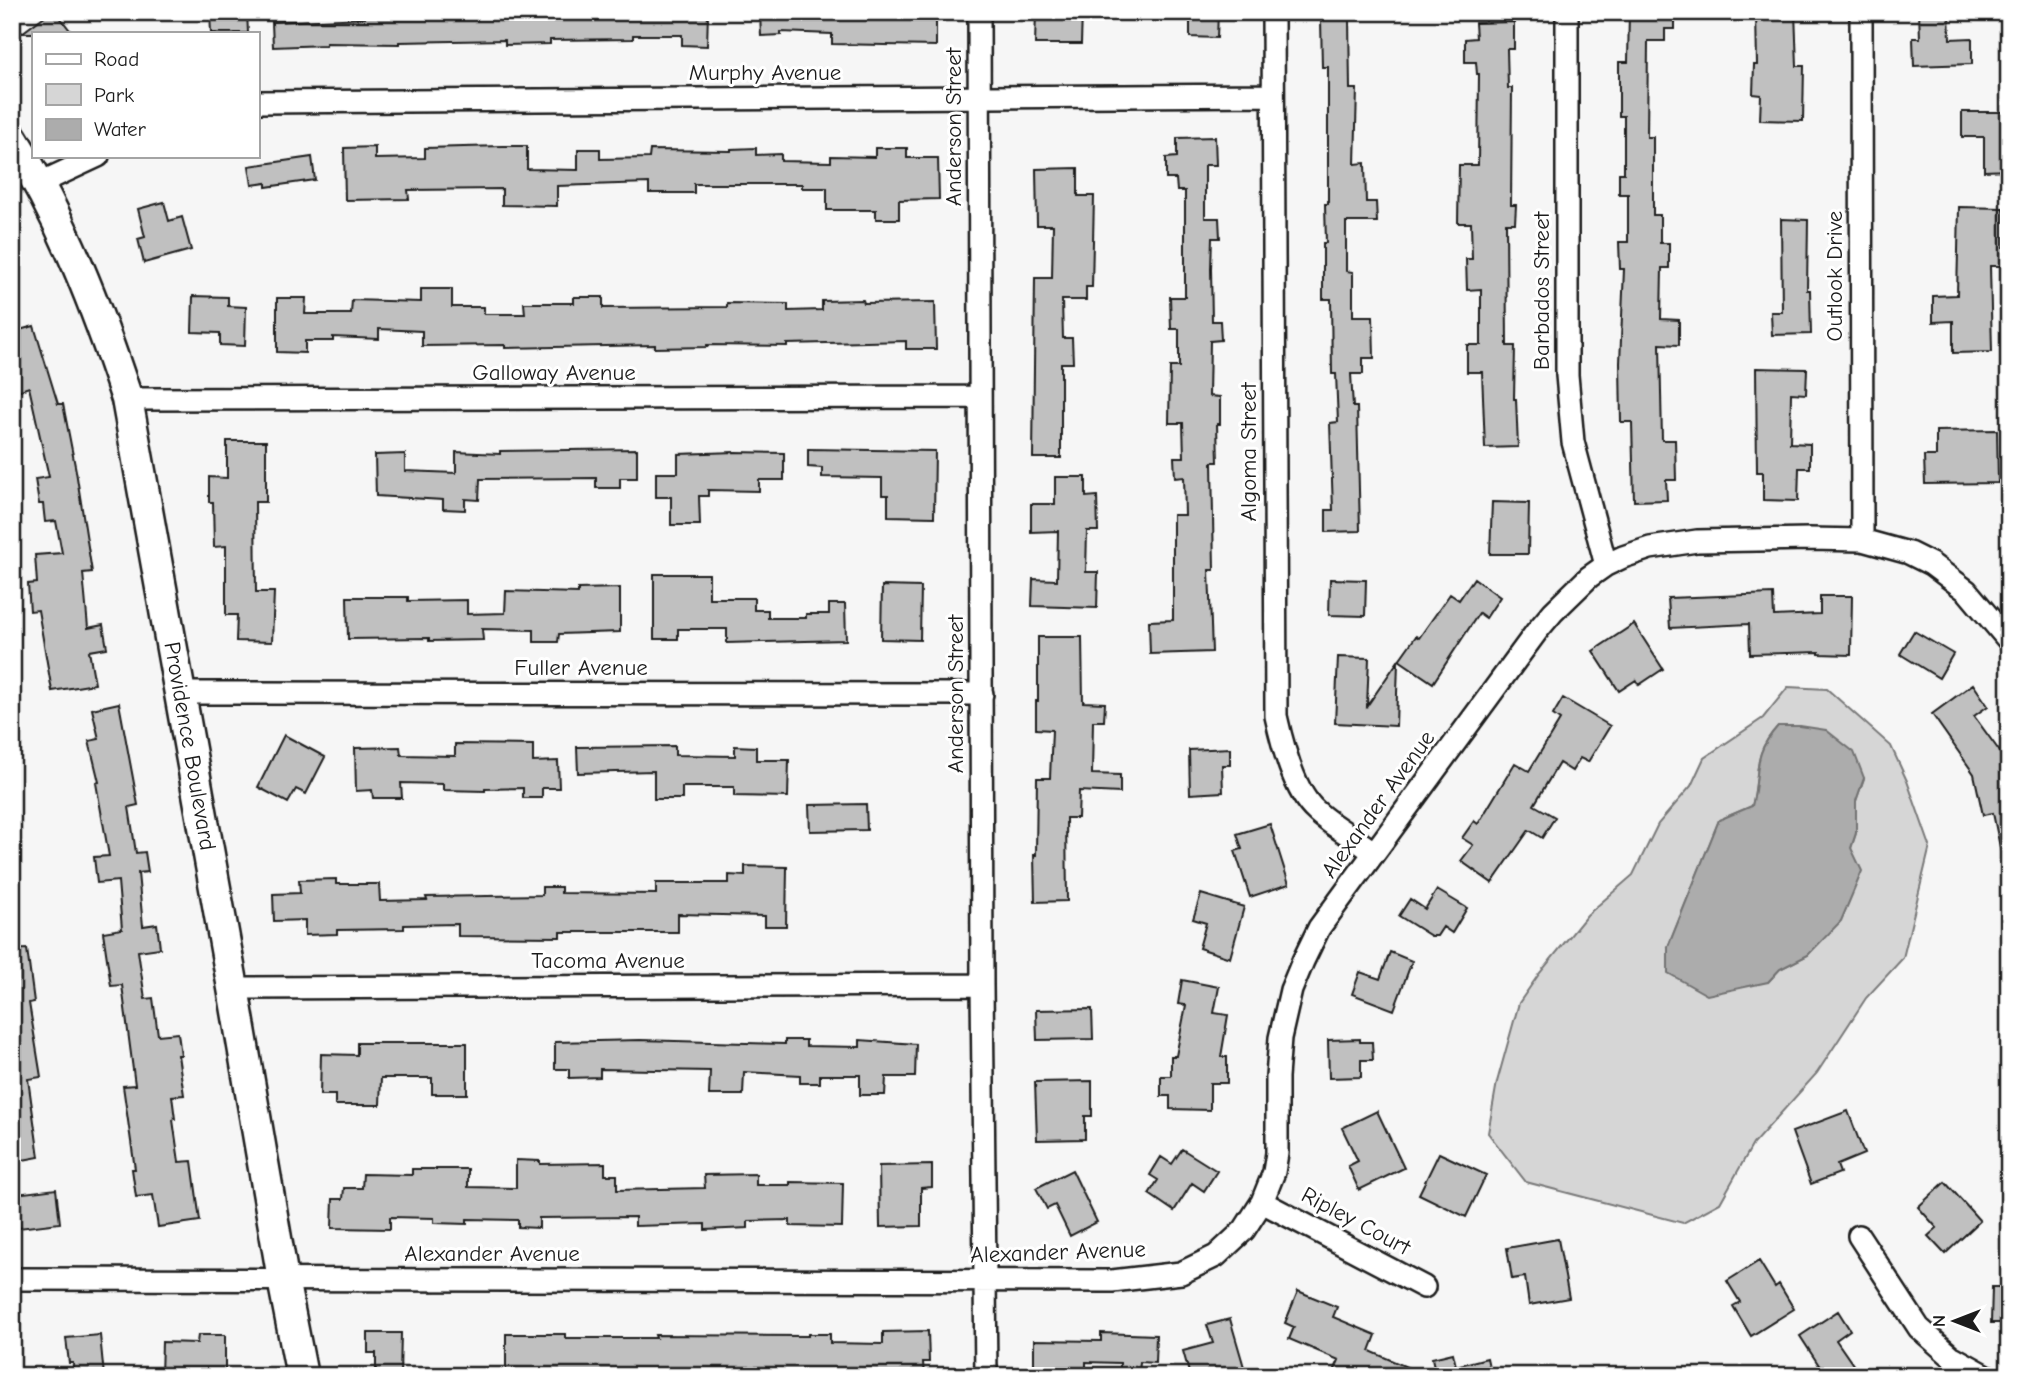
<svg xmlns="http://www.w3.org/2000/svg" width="2021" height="1388" font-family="'Comic Neue',sans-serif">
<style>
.green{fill:#d6d6d6;stroke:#797979;stroke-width:2;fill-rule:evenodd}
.water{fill:#acacac;stroke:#727272;stroke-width:2}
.building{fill:#c0c0c0;stroke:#1c1c1c;stroke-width:2}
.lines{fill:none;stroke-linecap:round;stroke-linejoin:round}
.street-casing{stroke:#1c1c1c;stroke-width:26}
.secondary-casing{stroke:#1c1c1c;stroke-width:35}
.street{stroke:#fff;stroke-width:21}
.secondary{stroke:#fff;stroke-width:30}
.labels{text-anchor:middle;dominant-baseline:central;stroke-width:6;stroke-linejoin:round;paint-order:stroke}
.street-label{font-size:23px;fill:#1c1c1c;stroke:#fff}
</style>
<rect width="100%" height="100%" fill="#f6f6f6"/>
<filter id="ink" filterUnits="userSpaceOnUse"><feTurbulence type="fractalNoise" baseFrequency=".0143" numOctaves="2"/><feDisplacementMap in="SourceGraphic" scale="14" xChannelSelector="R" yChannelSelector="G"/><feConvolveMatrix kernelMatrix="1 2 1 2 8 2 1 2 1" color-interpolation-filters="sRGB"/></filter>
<g filter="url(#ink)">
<path class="green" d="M1788,687L1827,689L1891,746L1907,781L1930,846L1903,958L1866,998L1817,1073L1753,1144L1720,1203L1683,1223L1526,1182L1488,1133L1497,1082L1519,1003L1539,974L1587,915L1633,875L1658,824L1691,786L1704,758L1763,718ZM1778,726H1800L1864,778L1856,801V833L1822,938L1808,955L1780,969L1768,982L1668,947L1719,820L1752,806C1761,771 1751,756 1778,726Z"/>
<path class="water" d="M1778,726H1800L1826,730L1854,752L1864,778L1856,801V833L1851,848L1862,871L1841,921L1808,955L1780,969L1768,982L1707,995L1668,973V947L1719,820L1752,806C1761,771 1751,756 1778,726Z"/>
<path class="building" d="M50,12H56L72,33H22Z
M247,12L248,33H211L210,13Z
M365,12H383V17L425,18V12H708L707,46L682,45V35H633V39L550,40V44L505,45V40L399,42V44L326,43V45L273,47L272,22L365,18Z
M760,12H936V46L832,44V34L781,32V35L761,36Z
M1036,12H1082L1081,44H1035Z
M1190,12H1218L1217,38L1190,37Z
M1629,12H1675V29H1665V41H1648L1647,137H1653V215H1660V243H1669V268H1662L1661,319L1679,320V345L1660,344L1662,440H1675L1676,480H1666L1667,500L1634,501L1632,422H1621L1620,363L1624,269H1620L1619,242H1628V194H1619V173H1624V116H1619V62H1628Z
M1756,12H1795L1797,66H1804L1803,121L1760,120L1761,95L1753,94L1754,65H1757Z
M1919,12H1949L1950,39L1972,38V64L1914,66L1913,38H1920Z
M1349,18L1350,89H1357L1355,164L1365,163L1366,202H1376L1377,222H1346V271L1353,272V316H1373L1374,358H1363V374H1351L1353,407H1357L1360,531L1326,532V510H1333L1330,423L1338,422L1336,374H1332L1331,299H1323V243H1326L1325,204H1328V67H1322L1321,19Z
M1514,22V49H1507L1508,88H1512L1511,205H1516L1515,223H1506L1507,346H1515L1514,399H1516L1518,447L1485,448L1482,372H1467V345H1481V289L1467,290L1466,259H1472L1471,223H1458L1459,165H1478L1479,74H1477L1476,62H1465V39L1476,38L1475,23Z
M1962,112H2009V170L1984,171V137H1962Z
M1215,137L1216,165H1205V218H1219L1220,238H1212L1211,269L1212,321H1220L1221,340L1210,341L1209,396L1220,397V424H1217L1218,462H1212L1214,570H1209L1212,652L1150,654L1149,621L1173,620V515H1185L1184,477L1175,478L1174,457H1184L1183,423H1169L1170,367H1179V329H1171L1170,297H1185V191H1177L1176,179H1166V158L1177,157V138Z
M503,146H527V169L578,170V149H600V159L649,158L650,150L731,151V149L756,148V155L781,154V161L831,162V156L875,157V148H907V158H938L939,199L899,200V219H876V210H827V188H802V184H694V193H649V183L557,186V206L502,205V189L408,190L409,199L345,200L344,148L375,147V159L425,158V148Z
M312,157L315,180L266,187V183L252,185L249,166Z
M1078,168V196H1094L1092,287H1086V300H1062L1063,338H1072L1073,363H1061V458H1033L1035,278H1052L1053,225H1037L1036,169Z
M164,202L169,221L182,217L191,250L144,263L138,239L145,237L138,209Z
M1959,207L2003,208V247H2009V266H1990L1992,352L1953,353V321L1933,322V296L1957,295Z
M1781,219L1808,220L1807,290H1810L1811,334L1772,335L1771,312H1782Z
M421,289H452V307H484V314H525L524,303H574V297H603V308L727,307V303L788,304V311L822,310V301L863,300L864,303L935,302L936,349H906V341L787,344V346L707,345V347L655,348V345L505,348V345L422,346V331L379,329V339L333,337V341H305V353L277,352V298H306L305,314H351L352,300L421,302Z
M193,296L228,297V306L246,307L245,346L220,345V333L192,332Z
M34,326L58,404H63L76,471L92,572L83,573L88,628L103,625L107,648L89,651L95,684L52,691L38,610L30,611L28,584L37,583L35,555L62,553L56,521L45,522L43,504H39L35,479L49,477L29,387L12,393V332Z
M1756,368L1807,369L1806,394L1791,393L1790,443L1810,444V468H1799L1798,501L1763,500V472H1757Z
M1997,430L1998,483L1925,484L1924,456H1936V431Z
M227,441H266V502H255L256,592H274L272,642L236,641L237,615H226V546L214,547L213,502H209V477L227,478Z
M637,449V478H620V488H596V478L480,479L479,500L465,499V510L443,509V500L376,496L375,455L405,454V471L456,473V452L500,454V451Z
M808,449L935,451L934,517L888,516V495H882V478L822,477V468L808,467Z
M735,452L784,453V480H759V491L708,490V496H699L700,525H671V497H656V473H678V454Z
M1055,477H1086V497L1097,496L1098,531H1087L1086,572H1098L1097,608L1032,606L1033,579L1057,580L1058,531L1031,532V504H1055Z
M1492,502L1529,503L1528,554H1490Z
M654,574H709V598H754V610H768V618H806V614H829V604H845L846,640L727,643V629H678V639H654Z
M1474,578L1500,597L1486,618L1479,613L1433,683L1399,660L1416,636L1419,638L1450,594L1459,600Z
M1330,579L1366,580L1365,616L1329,615Z
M882,586L921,587L920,640L881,639Z
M620,588V632L559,634L558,642H534V630L482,629L483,640L429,641V638L348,639L347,597H408V601L467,600V614L505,613L506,591L578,593V589Z
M1773,594L1774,616L1820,614V596H1852L1851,655L1819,654V652L1750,654L1749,624L1670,628L1668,598Z
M1634,624L1663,669L1639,685L1636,680L1619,691L1593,651Z
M1914,631L1953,654L1939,678L1900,654Z
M1038,637H1082L1083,702L1105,703L1104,721H1093L1092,774L1120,775V793L1079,791L1078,818H1066L1067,901L1035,902L1034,855H1036L1037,778H1050L1052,730L1036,729V701H1038Z
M1338,657L1369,658L1367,706L1398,661L1396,726L1335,723Z
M1973,684L1988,706L1974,716L2003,756L2009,755V852H2001L1993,813L1983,815L1974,774L1932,714Z
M1563,698L1610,726L1588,762L1580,758L1572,771L1559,763L1534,805L1555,817L1542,838L1529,830L1492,883L1461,861L1473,845L1462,838L1474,821L1478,824L1515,763L1529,771L1560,720L1553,715Z
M119,703L138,805L129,807L136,853L145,852L148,872L138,873L143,926L157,924L160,948L138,951L145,999L153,998L158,1035L178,1033L181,1055H178L184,1095L172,1096L175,1119L173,1120L179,1162L192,1161L200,1221L158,1227L153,1195L136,1197L132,1169H135L123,1086L135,1085L122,985L111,986L103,932L122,929L118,881L97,883L94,857L109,856L96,783L99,782L89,741L99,739L92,709Z
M284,735L325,757L306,794L296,789L288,803L258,787Z
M455,744L533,745V762L558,761L559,788H542V798H523V788L485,789V791L443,790V784L401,783L402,798H373L372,790L356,791L355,748L400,747L401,755L455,756Z
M675,746V755L735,756V746L756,747V760H789L788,797L734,796V787H682V799H654V771L578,773L577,747Z
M1230,748V765H1222L1223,792L1190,794L1189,750Z
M866,804L867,830L810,831L809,805Z
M1270,824L1289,884L1250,897L1235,851L1242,849L1237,834Z
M745,866L787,867L786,926H765V916L678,914V932H560V937L458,936V924L404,925V929L337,930V934L305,935V920L274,921L273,894L300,893L299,880L336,879V884H379L380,901L427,900L426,897L542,895V887H561V893L656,894V883H729V875L745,876Z
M1437,890L1467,908L1452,933L1443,927L1437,936H1431L1399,916L1410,899L1425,909Z
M1201,894L1244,907L1230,958L1199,948L1206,923L1193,919Z
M27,949L34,1002L29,1003L41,1077L28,1079L39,1157L12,1162V950Z
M1390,952L1412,961L1394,1010L1352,994L1360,972L1380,979Z
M1182,980L1219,987L1214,1013L1228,1015L1221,1057H1227V1083H1210V1110L1170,1109V1096H1161V1076H1171V1056H1176L1186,1005L1178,1004Z
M1092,1009L1093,1039L1037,1040L1036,1010Z
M1360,1039V1042H1372L1373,1060H1361V1077L1329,1078L1328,1040Z
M640,1040L785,1044V1040H806V1046L860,1047V1040L916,1044L915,1077H886L885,1095H860V1075H820V1083H800V1075L744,1072L743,1095H709L710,1071L600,1069V1077L569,1078V1069H555V1042Z
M357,1043H467V1094H432V1078H381L380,1105H335V1095H320L321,1054L357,1055Z
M1092,1081V1116H1085V1139L1037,1140L1035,1082Z
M1377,1111L1404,1168L1359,1190L1348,1166L1358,1161L1342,1128Z
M1848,1111L1864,1154L1837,1165L1840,1173L1811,1184L1792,1132Z
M1182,1149L1217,1171L1204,1191L1192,1183L1174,1211L1149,1194L1158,1180L1150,1175L1161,1157L1172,1164Z
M1439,1153L1486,1175L1466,1217L1419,1194Z
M516,1160L540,1161V1164L605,1163V1175H617V1190L705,1188L704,1175L756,1174V1185H790V1182L843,1183L842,1227L790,1226V1220L748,1221V1228L705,1230V1224L635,1226V1217L539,1218V1228L518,1227V1220L467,1219V1224L434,1223V1218L390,1217V1229L332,1228L333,1199H343L344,1188H362L363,1174L412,1175V1169H468V1187L516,1188Z
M932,1165V1187L921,1188V1226L880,1227L879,1166Z
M1072,1170L1097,1222L1070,1236L1055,1205L1047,1209L1036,1188Z
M1945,1182L1980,1221L1945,1254L1928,1236L1937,1228L1918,1207Z
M56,1189L60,1223L19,1228L15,1194Z
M1558,1239L1569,1298L1529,1305L1525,1277L1512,1279L1507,1248Z
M1759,1261L1775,1287L1779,1284L1794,1309L1751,1336L1733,1306L1740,1302L1727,1281Z
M1992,1287H2009V1323H1991Z
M1298,1291L1337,1307L1333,1317L1376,1335L1370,1351L1427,1376H1332L1339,1360L1289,1339L1294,1327L1285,1323Z
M1838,1311L1850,1330L1836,1340L1856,1369L1845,1376H1826L1800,1336Z
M1230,1319L1244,1367L1215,1376H1190L1183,1351L1213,1343L1207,1325Z
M928,1331L929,1362H923L924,1376L828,1373V1376L763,1373V1376L506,1374V1334H565V1338H656L655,1335L808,1336V1334H830V1343L883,1344V1332Z
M368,1333H401L400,1376H376V1353H368Z
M1101,1333L1156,1335L1155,1363L1140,1362L1139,1374H1120V1363L1086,1362V1376H1034V1340L1101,1341Z
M100,1335L104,1376H74L73,1363H69L66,1338Z
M198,1335H225V1376H161L162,1342L197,1343Z
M1453,1353L1456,1366L1487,1358L1491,1376H1436L1432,1358Z"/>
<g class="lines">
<g class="street-casing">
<path id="street" d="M979,12L982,985L986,1376
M1273,12L1276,716C1282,743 1294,792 1316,811C1333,827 1356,838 1374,853
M1567,12V375L1573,442L1606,565
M1861,12L1862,540
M257,102L1273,95
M40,183L98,156
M127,399L980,397
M181,693L982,694
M233,988L982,985
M1262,1202L1424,1287
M1859,1236L1919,1328L1951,1356L1987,1376
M12,1279L1112,1281L1181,1273L1216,1256L1244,1230L1262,1202L1274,1172L1277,1153V1077L1280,1038L1291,990L1303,961L1319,928L1537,631L1553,612L1589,577L1606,565L1623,557L1650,548L1697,541L1809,539L1862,540L1909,553L1931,564L1967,591L2009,641"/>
</g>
<g class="secondary-casing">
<path id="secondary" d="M12,138C63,220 97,308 127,399L233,988L283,1279L302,1376"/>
</g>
<use href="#street" class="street"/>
<use href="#secondary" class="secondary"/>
</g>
</g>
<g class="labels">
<g class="street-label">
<text x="765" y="72">Murphy Avenue</text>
<text transform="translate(953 127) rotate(-90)">Anderson Street</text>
<text transform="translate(1834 276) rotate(-90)">Outlook Drive</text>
<text transform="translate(1541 291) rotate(-90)">Barbados Street</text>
<text x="554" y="372">Galloway Avenue</text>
<text transform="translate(1248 452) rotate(-90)">Algoma Street</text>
<text x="581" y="667">Fuller Avenue</text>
<text transform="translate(955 694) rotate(-90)">Anderson Street</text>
<text transform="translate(190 746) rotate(80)">Providence Boulevard</text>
<text transform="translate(1378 804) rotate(-54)">Alexander Avenue</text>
<text x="608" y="960">Tacoma Avenue</text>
<text transform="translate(1356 1221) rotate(28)">Ripley Court</text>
<text transform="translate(1058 1252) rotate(-2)">Alexander Avenue</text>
<text x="492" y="1253">Alexander Avenue</text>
</g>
</g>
<rect width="2021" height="1388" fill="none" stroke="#fff" stroke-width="42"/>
<rect x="21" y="21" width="1979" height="1346" fill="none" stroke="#1c1c1c" stroke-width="2.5" filter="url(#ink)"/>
<rect x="32" y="32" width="228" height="126" fill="#ffffff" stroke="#a4a4a4" stroke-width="2"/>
<rect x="46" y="54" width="35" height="10" fill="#ffffff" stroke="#a4a4a4" stroke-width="2"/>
<text x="94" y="66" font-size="21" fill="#1c1c1c">Road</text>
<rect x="46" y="84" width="35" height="21" fill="#d6d6d6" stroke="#a4a4a4" stroke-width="2"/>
<text x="94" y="102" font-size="21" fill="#1c1c1c">Park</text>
<rect x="46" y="119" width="35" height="21" fill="#acacac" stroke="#a4a4a4" stroke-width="2"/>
<text x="94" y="136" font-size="21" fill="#1c1c1c">Water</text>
<g transform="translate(1955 1321) rotate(270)" stroke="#ffffff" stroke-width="5" paint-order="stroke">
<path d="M0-5L12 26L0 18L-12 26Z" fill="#1c1c1c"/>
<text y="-10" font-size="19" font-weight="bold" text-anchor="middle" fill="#1c1c1c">N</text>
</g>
</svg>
